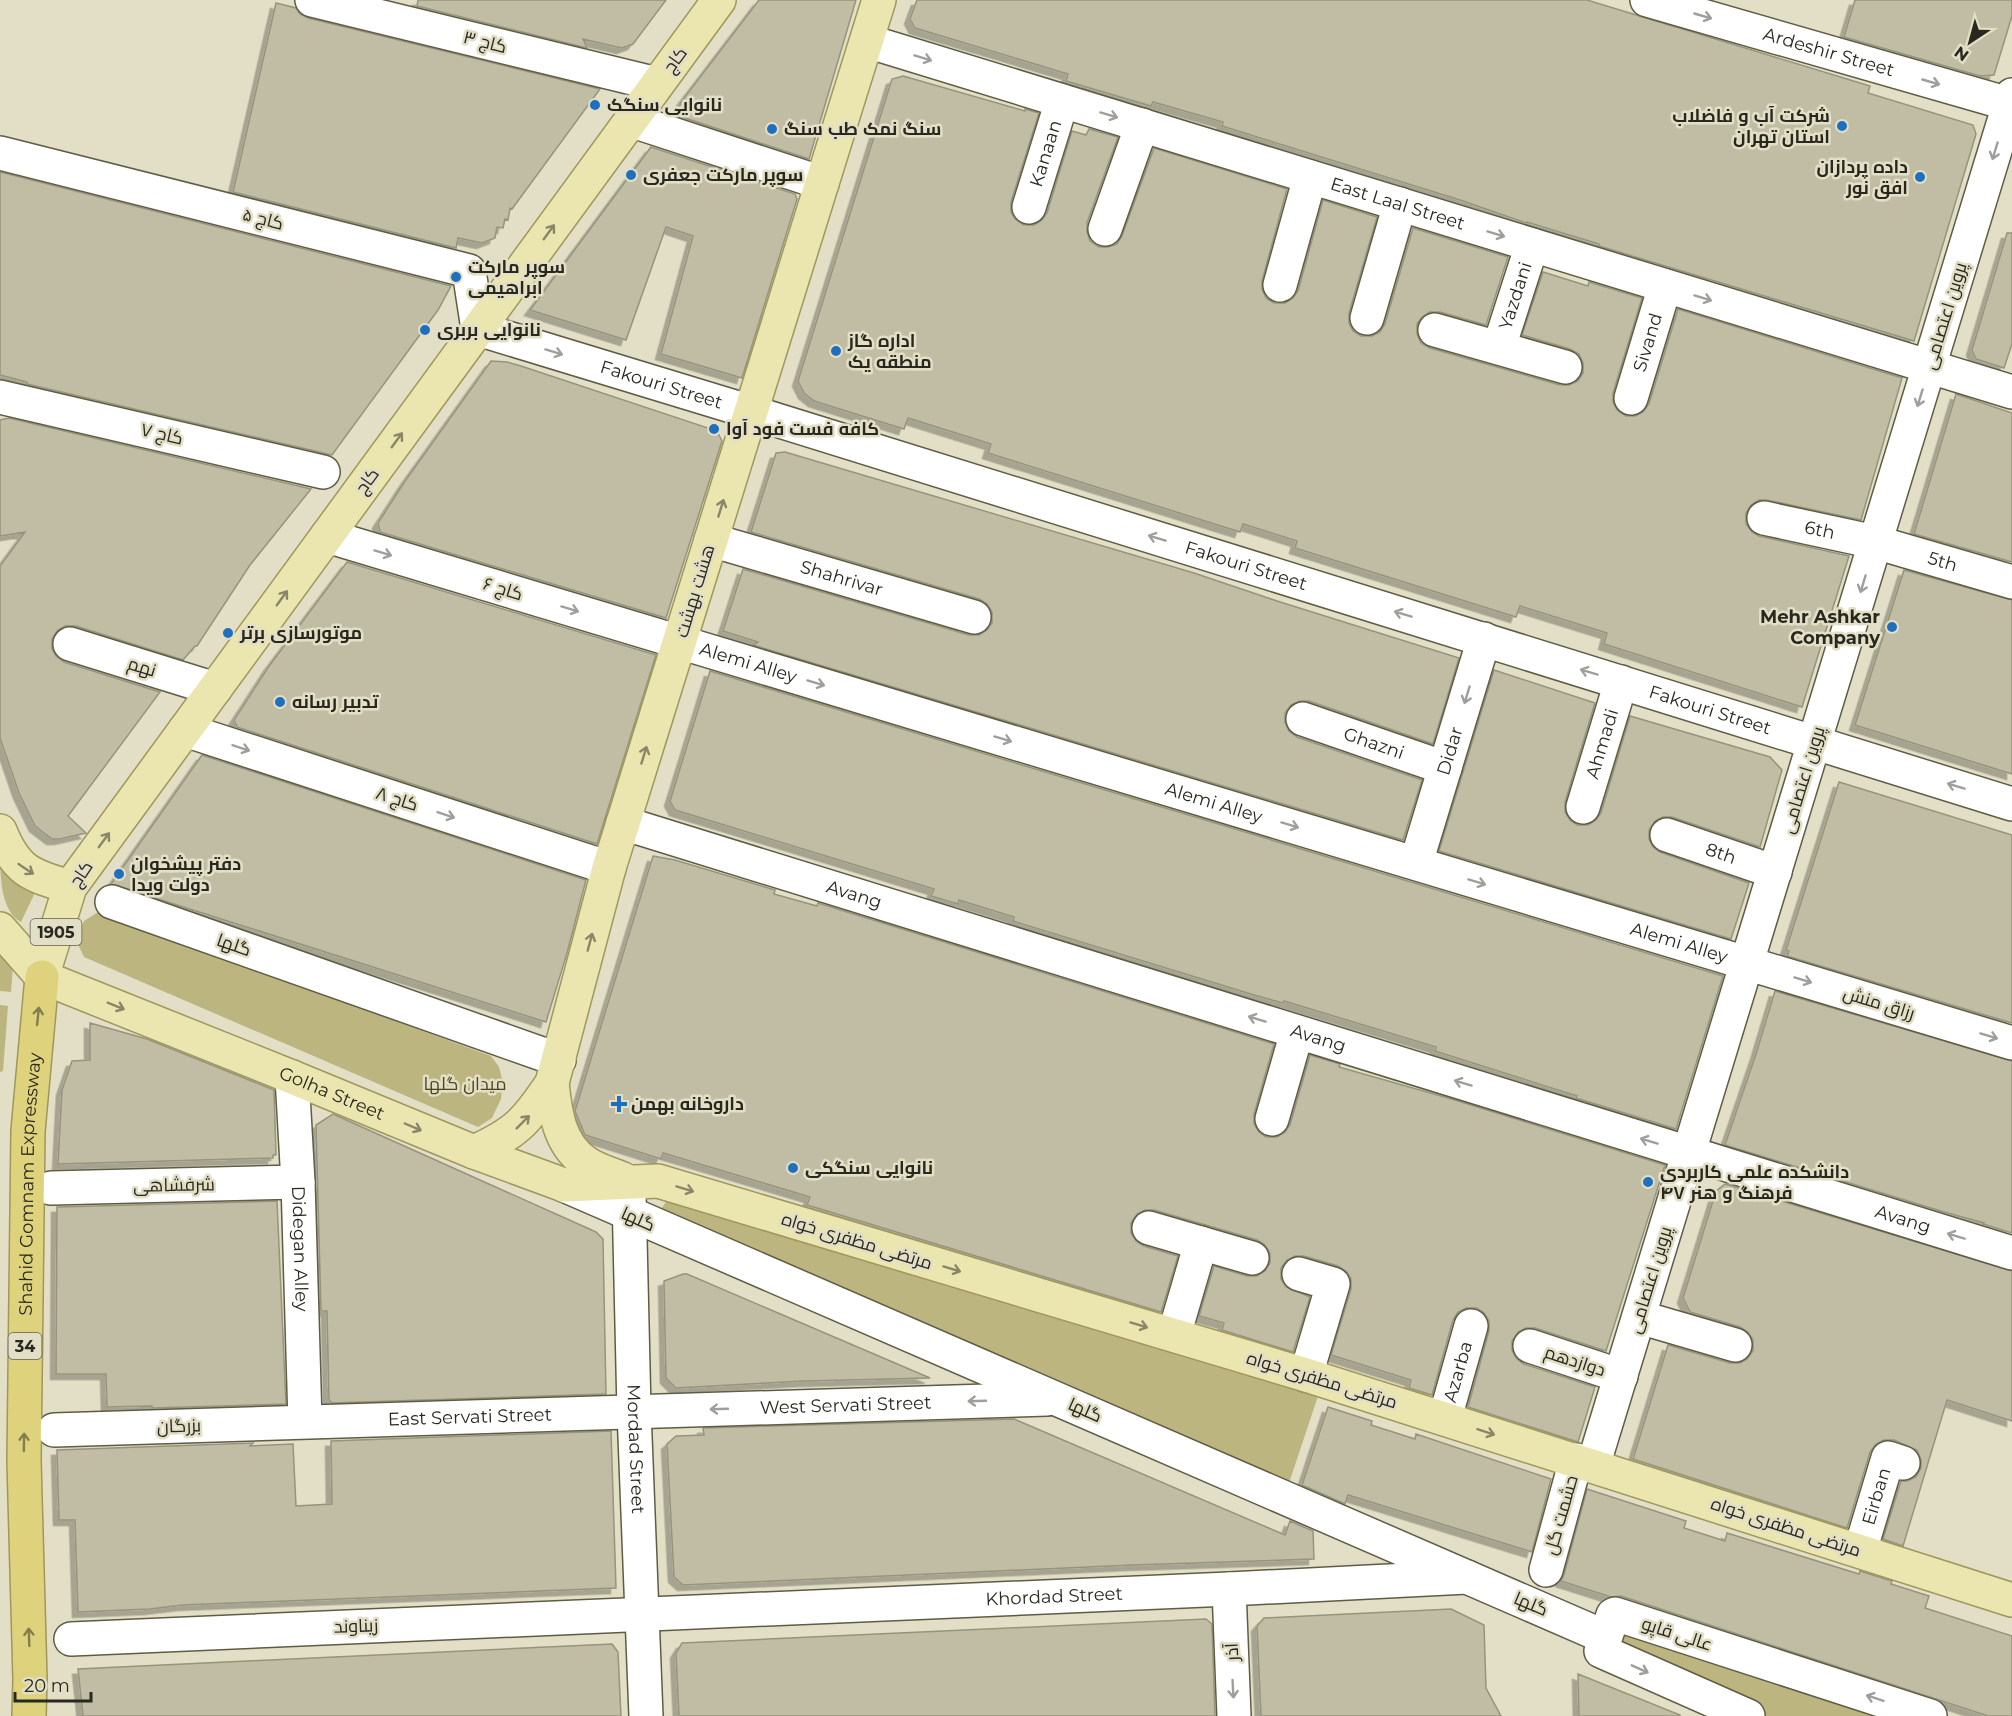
<svg xmlns="http://www.w3.org/2000/svg" width="2012" height="1716" font-family="Montserrat,Cairo,sans-serif">
<style>
.green{fill:#bcb57f}
.building{fill:#c0bda4;stroke:#96947c;stroke-width:1.5;filter:url(#shadow)}
.lines{fill:none;stroke-linecap:round;stroke-linejoin:round}
.minor-casing{stroke:#5f5c46;stroke-width:36}
.major-casing{stroke:#9f975b;stroke-width:36}
.highway-casing{stroke:#9f975b;stroke-width:36}
.minor{stroke:#fff;stroke-width:33}
.major{stroke:#ebe5b0;stroke-width:33}
.highway{stroke:#ded37c;stroke-width:33}
.oneway{stroke:#9f9e9a}
.oneway2{stroke:#8a8668}
.oneway3{stroke:#847e4e}
.poi-dot{fill:#1e70bf;stroke:#e2dfc6;stroke-width:2}
.labels{text-anchor:middle;dominant-baseline:central;stroke-width:5;stroke-linejoin:round;paint-order:stroke}
.shield{fill:#e2dfc6;stroke:#605f51;stroke-width:1.5}
.shield-label{font-size:16px;font-weight:bold;fill:#29281f}
.street-label{font-size:18px;fill:#29281f;stroke:#e2dfc6}
.poi-label{font-size:18px;font-weight:bold;fill:#29281f;stroke:#e2dfc6;text-anchor:start}
.park-label{font-size:18px;fill:#4b461e;stroke:#e2dfc6}
</style>
<defs>
<filter id="shadow"><feDropShadow dx="-5.5" dy="5.5" stdDeviation="0" flood-color="#0004"/></filter>
</defs>
<rect width="100%" height="100%" fill="#e2dfc6"/>
<path class="green" d="M0,849L39,884L21,922C0,911 0,873 0,849Z
M98,912L491,1056L499,1067L503,1082L501,1099L492,1118L478,1127L84,957L76,940L84,921Z
M0,955L13,965L11,992L0,991Z
M0,1005L8,1006L3,1071L0,1072Z
M668,1199L1320,1390L1288,1486L659,1212Z
M1618,1623L1905,1716H1761L1609,1649Z"/>
<path class="building" d="M418,0H666L633,44L622,48L583,39L587,48L417,6Z
M759,0H856L809,159L676,115L681,102Z
M917,0H1587L1870,86L1868,93L1973,125L1976,134L1914,341L1599,246V244L1527,222L1526,223L1460,200L1222,126L1223,122L1153,102L1151,106L1066,81L1068,74L915,28L910,19Z
M1855,0H2012V16L1994,75L1980,76L1844,37Z
M276,3L296,8L300,14L308,18L600,89L512,209L510,208L508,220L505,219L503,228L497,227L495,238L482,243L458,238L456,248L233,192Z
M903,76L1025,111V109L1039,113L1011,202V212L1015,219L1024,225H1034L1042,220L1047,213L1072,131L1086,135L1089,129L1118,137L1087,223V232L1090,241L1099,247H1108L1117,244L1122,236L1154,148L1287,189L1262,281V289L1266,298L1274,303H1285L1293,298L1298,291L1323,200L1377,217L1349,313V323L1353,331L1361,336H1372L1380,332L1385,324L1413,228L1508,257L1486,325L1440,312H1430L1422,317L1417,324V334L1421,343L1430,348L1560,385H1569L1578,381L1583,373V363L1579,354L1570,349L1522,335L1543,272L1588,286L1589,282L1642,298L1613,393V402L1617,410L1626,416H1635L1643,412L1649,404L1678,309L1902,378L1861,520L1767,500H1759L1751,505L1746,513V524L1752,532L1759,536L1849,556L1802,707L1604,644L1607,633L1520,606L1516,617L1295,548L1297,541L1243,524L1240,532L988,453L991,444L908,418L904,429L814,401L804,393L798,381L892,79Z
M651,147L795,194L797,199L742,378L661,354L693,236L666,227L626,340L530,310Z
M0,172L451,286L438,310L332,455L27,384V382L0,375Z
M2007,233H2012V344L2004,368L1976,359L1972,350Z
M491,361L507,362L521,366L717,431L722,441L666,618L380,532L378,523L405,481Z
M1956,394L2012,413V562L1914,534Z
M9,418L311,489L250,565L197,646H195L183,660L76,626H65L57,631L52,639V649L56,656L64,662L160,692L68,816L86,833L60,839H52L35,826L19,793L0,738V566L25,532L0,536V420Z
M785,452L1194,573L1277,601L1459,658L1433,744L1309,701H1300L1291,705L1285,713V722L1289,731L1297,737L1422,780L1403,840L753,645L758,642L723,631L743,569L969,635H979L987,630L992,623V612L987,604L979,599L751,532L776,453Z
M347,562L656,655L597,844L237,727L234,720L269,666Z
M1904,570L2012,600V774L1855,725Z
M1494,670L1595,703L1565,802V812L1570,820L1577,825H1588L1596,820L1601,813L1630,716L1770,757L1782,770L1760,847L1672,817H1663L1655,821L1649,830V839L1653,847L1660,852L1749,883L1731,939L1439,851Z
M710,671L1723,976L1676,1129L1576,1098L1577,1096L1435,1051L1436,1047L1403,1037L1284,1001L1283,1003L1254,995L1013,921L1014,917L959,900L958,904L931,896L934,889L675,810L670,801Z
M202,755L586,880L567,953L546,1022L111,884Z
M1839,782L2012,835V1023L1787,956L1789,951L1786,950Z
M653,856L675,860L775,890L774,894L817,906L818,903L1274,1044L1254,1114V1124L1259,1132L1266,1137H1277L1285,1132L1290,1125L1310,1055L1340,1064L1339,1067L1455,1100L1665,1165L1606,1351L1535,1328H1526L1518,1332L1512,1341V1350L1516,1358L1524,1364L1595,1387L1578,1442L1468,1407L1489,1331V1321L1484,1313L1477,1308H1466L1458,1312L1453,1320L1432,1395L1409,1388L1411,1380L1331,1355L1351,1289V1279L1347,1272L1338,1266L1304,1256H1295L1287,1260L1281,1268V1279L1286,1287L1310,1297L1293,1352L1222,1330L1224,1323L1199,1316L1214,1266L1247,1276H1257L1265,1271L1270,1263V1253L1265,1245L1257,1240L1154,1210H1145L1137,1214L1131,1223V1233L1136,1241L1144,1246L1178,1256L1161,1312L807,1205L810,1197L663,1153L661,1159L585,1135L575,1111Z
M1775,991L2012,1061V1233L1983,1224L1984,1223L1944,1212L1725,1145L1756,1054Z
M90,1023L147,1039L274,1090L276,1155H273V1158L58,1164L62,1090L72,1061L90,1060Z
M333,1114L596,1232L603,1239L606,1394L332,1403L329,1400L327,1311H321L316,1125Z
M1725,1184L2012,1271V1421L1947,1400L1903,1546L1883,1539L1901,1481H1907L1916,1477L1921,1468V1460L1917,1450L1894,1440H1884L1876,1444L1870,1452L1847,1528L1633,1459L1668,1345L1730,1363H1740L1747,1359L1753,1351V1340L1748,1332L1740,1327L1690,1312L1683,1298L1716,1191Z
M277,1201L286,1404L152,1408V1406L107,1407L106,1374H56L57,1207Z
M683,1274H687L930,1378L804,1381L676,1388L666,1378L664,1281Z
M1328,1407L1372,1421L1371,1425L1415,1439L1416,1434L1551,1479L1532,1552L1348,1495L1345,1504L1302,1485Z
M1014,1419L1285,1535L1290,1521L1313,1531L1314,1559L1132,1565L683,1585L674,1577L667,1444L676,1436L704,1435L703,1428Z
M611,1431L616,1588L183,1605L150,1609L78,1612L75,1520H59L57,1450L253,1443L250,1446L293,1444L296,1506L332,1504L331,1441Z
M1587,1489L1686,1521L1684,1528L1725,1541L1727,1533L1859,1574L1860,1571L1892,1581L1891,1584L1929,1596L1925,1608L2012,1636V1716H1988L1621,1596L1611,1597L1561,1581L1564,1575Z
M1451,1609L1484,1625L1486,1688L1501,1716H1261L1257,1626L1264,1618Z
M1206,1619L1212,1624L1215,1716H679L676,1653L682,1643Z
M612,1644L618,1652L621,1716H83L78,1669Z
M1578,1674L1680,1715V1716H1579Z"/>
<g class="lines">
<g class="minor-casing">
<g id="minor">
<path d="M312,0L657,84"/>
<path id="s1" d="M1647,0L2009,104"/>
<path id="s2" d="M867,41L2012,392"/>
<path d="M642,124L822,183"/>
<path id="s3" d="M0,153L469,271L478,329L751,412L2012,804"/>
<path id="s4" d="M1029,207L1062,101"/>
<path d="M1105,229L1142,125"/>
<path d="M1280,285L1310,177"/>
<path d="M1367,318L1400,204"/>
<path d="M1435,330L1565,367"/>
<path id="s5" d="M1499,347L1532,245"/>
<path d="M0,397L323,472"/>
<path id="s6" d="M1631,398L1665,286"/>
<path id="s7" d="M1764,518L1875,542L2012,582"/>
<path id="s8" d="M327,536L2012,1043"/>
<path id="s9" d="M711,540L974,617"/>
<path d="M70,644L215,689"/>
<path id="s10" d="M1303,719L1445,768"/>
<path d="M185,730L609,868"/>
<path id="s11" d="M1583,807L1621,682"/>
<path id="s12" d="M623,823L2012,1253"/>
<path id="s13" d="M1667,835L1775,872"/>
<path id="s14" d="M1416,863L1484,639"/>
<path d="M112,902L559,1060"/>
<path id="s15" d="M292,1077L298,1182L305,1421"/>
<path d="M1272,1119L1297,1032"/>
<path d="M564,1185L1605,1637"/>
<path d="M51,1188L298,1182"/>
<path id="s16" d="M629,1195L634,1411L646,1716"/>
<path d="M1149,1228L1252,1258"/>
<path d="M1299,1274L1333,1284L1306,1375"/>
<path d="M1639,1317L1735,1345"/>
<path d="M1174,1335L1201,1243"/>
<path d="M1530,1346L1621,1376"/>
<path id="s17" d="M1445,1418L1471,1326"/>
<path id="s18" d="M54,1430L1047,1399"/>
<path d="M1593,1466L2012,95"/>
<path id="s19" d="M1860,1551L1888,1458L1903,1463"/>
<path d="M1546,1570L1576,1460"/>
<path d="M1229,1589L1234,1716"/>
<path id="s20" d="M71,1639L1229,1589L1467,1577"/>
<path d="M1748,1716L1601,1651L1613,1615L1615,1614L1930,1716"/>
</g>
</g>
<g class="major-casing">
<g id="major">
<path d="M0,831C16,871 30,875 70,887"/>
<path id="s21" d="M0,929L42,977L292,1077L474,1152L564,1185L658,1181L1306,1375L2012,1600"/>
<path d="M42,977L70,887L719,0"/>
<path d="M552,1083C555,1112 559,1144 585,1162C596,1170 611,1174 623,1179"/>
<path d="M474,1152C516,1133 526,1122 552,1083L609,868L879,0"/>
</g>
</g>
<g class="highway-casing">
<g id="highway">
<path id="s22" d="M29,1716L30,1679L24,1461L28,1131L42,977"/>
</g>
</g>
<use href="#minor" class="minor"/>
<use href="#major" class="major"/>
<use href="#highway" class="highway"/>
</g>
<defs><path id="oneway-shaft" d="M-6 0H5M1.5-3L5.5 0L1.5 3" fill="none" stroke-width="1.6" stroke-linecap="round" stroke-linejoin="round" transform="scale(1.5)"/></defs>
<g class="oneway">
<use href="#oneway-shaft" transform="translate(1703 16) rotate(16)"/>
<use href="#oneway-shaft" transform="translate(923 58) rotate(17)"/>
<use href="#oneway-shaft" transform="translate(1931 82) rotate(16)"/>
<use href="#oneway-shaft" transform="translate(1109 115) rotate(17)"/>
<use href="#oneway-shaft" transform="translate(1995 151) rotate(107)"/>
<use href="#oneway-shaft" transform="translate(1496 234) rotate(17)"/>
<use href="#oneway-shaft" transform="translate(1703 298) rotate(17)"/>
<use href="#oneway-shaft" transform="translate(554 352) rotate(17)"/>
<use href="#oneway-shaft" transform="translate(1920 398) rotate(107)"/>
<use href="#oneway-shaft" transform="translate(1157 538) rotate(-163)"/>
<use href="#oneway-shaft" transform="translate(383 553) rotate(17)"/>
<use href="#oneway-shaft" transform="translate(1863 584) rotate(107)"/>
<use href="#oneway-shaft" transform="translate(570 609) rotate(17)"/>
<use href="#oneway-shaft" transform="translate(1403 614) rotate(-163)"/>
<use href="#oneway-shaft" transform="translate(1589 672) rotate(-163)"/>
<use href="#oneway-shaft" transform="translate(816 683) rotate(17)"/>
<use href="#oneway-shaft" transform="translate(1467 695) rotate(107)"/>
<use href="#oneway-shaft" transform="translate(1003 739) rotate(17)"/>
<use href="#oneway-shaft" transform="translate(241 748) rotate(18)"/>
<use href="#oneway-shaft" transform="translate(1956 786) rotate(-163)"/>
<use href="#oneway-shaft" transform="translate(446 815) rotate(18)"/>
<use href="#oneway-shaft" transform="translate(1290 825) rotate(17)"/>
<use href="#oneway-shaft" transform="translate(1477 882) rotate(17)"/>
<use href="#oneway-shaft" transform="translate(1803 980) rotate(17)"/>
<use href="#oneway-shaft" transform="translate(1257 1019) rotate(-163)"/>
<use href="#oneway-shaft" transform="translate(1989 1036) rotate(17)"/>
<use href="#oneway-shaft" transform="translate(1463 1083) rotate(-163)"/>
<use href="#oneway-shaft" transform="translate(1649 1141) rotate(-163)"/>
<use href="#oneway-shaft" transform="translate(1956 1236) rotate(-163)"/>
<use href="#oneway-shaft" transform="translate(977 1401) rotate(178)"/>
<use href="#oneway-shaft" transform="translate(719 1409) rotate(178)"/>
<use href="#oneway-shaft" transform="translate(1640 1669) rotate(24)"/>
<use href="#oneway-shaft" transform="translate(1233 1689) rotate(87)"/>
<use href="#oneway-shaft" transform="translate(1875 1698) rotate(-162)"/>
</g>
<g class="oneway2">
<use href="#oneway-shaft" transform="translate(549 232) rotate(-54)"/>
<use href="#oneway-shaft" transform="translate(397 440) rotate(-54)"/>
<use href="#oneway-shaft" transform="translate(721 508) rotate(-73)"/>
<use href="#oneway-shaft" transform="translate(282 598) rotate(-54)"/>
<use href="#oneway-shaft" transform="translate(644 755) rotate(-73)"/>
<use href="#oneway-shaft" transform="translate(104 840) rotate(-54)"/>
<use href="#oneway-shaft" transform="translate(26 869) rotate(34)"/>
<use href="#oneway-shaft" transform="translate(590 942) rotate(-75)"/>
<use href="#oneway-shaft" transform="translate(116 1006) rotate(22)"/>
<use href="#oneway-shaft" transform="translate(523 1122) rotate(-45)"/>
<use href="#oneway-shaft" transform="translate(413 1127) rotate(23)"/>
<use href="#oneway-shaft" transform="translate(685 1189) rotate(17)"/>
<use href="#oneway-shaft" transform="translate(952 1269) rotate(17)"/>
<use href="#oneway-shaft" transform="translate(1139 1325) rotate(17)"/>
<use href="#oneway-shaft" transform="translate(1486 1432) rotate(18)"/>
</g>
<g class="oneway3">
<use href="#oneway-shaft" transform="translate(38 1016) rotate(-84)"/>
<use href="#oneway-shaft" transform="translate(24 1442) rotate(-89)"/>
<use href="#oneway-shaft" transform="translate(29 1637) rotate(-92)"/>
</g>
<g class="poi-dot">
<circle cx="595" cy="105" r="6"/>
<circle cx="1842" cy="126" r="6"/>
<circle cx="772" cy="129" r="6"/>
<circle cx="631" cy="175" r="6"/>
<circle cx="1920" cy="177" r="6"/>
<circle cx="456" cy="277" r="6"/>
<circle cx="425" cy="330" r="6"/>
<circle cx="836" cy="351" r="6"/>
<circle cx="714" cy="429" r="6"/>
<circle cx="1892" cy="627" r="6"/>
<circle cx="228" cy="633" r="6"/>
<circle cx="280" cy="702" r="6"/>
<circle cx="119" cy="874" r="6"/>
<path d="M616 1095h6v6h6v6h-6v6h-6v-6h-6v-6h6z"/>
<circle cx="793" cy="1168" r="6"/>
<circle cx="1648" cy="1182" r="6"/>
</g>
<g class="labels">
<g class="shield">
<rect x="30.5" y="919" width="51" height="26" rx="4.5"/>
<rect x="8.5" y="1333" width="33" height="26" rx="4.5"/>
</g>
<g class="shield-label">
<text x="56" y="932">1905</text>
<text x="25" y="1346">34</text>
</g>
<g class="street-label">
<text transform="translate(485 42) rotate(14)">کاج ۳</text>
<text stroke="none"><textPath href="#s1" startOffset="189">Ardeshir Street</textPath></text>
<text transform="translate(675 60) rotate(-54)">کاج</text>
<text stroke="none"><textPath href="#s4" startOffset="56">Kanaan</textPath></text>
<text stroke="none"><textPath href="#s2" startOffset="555">East Laal Street</textPath></text>
<text transform="translate(263 219) rotate(14)">کاج ۵</text>
<text stroke="none"><textPath href="#s5" startOffset="54">Yazdani</textPath></text>
<text transform="translate(1945 316) rotate(-73)">پروین اعتصامی</text>
<text stroke="none"><textPath href="#s6" startOffset="58">Sivand</textPath></text>
<text stroke="none"><textPath href="#s3" startOffset="734">Fakouri Street</textPath></text>
<text transform="translate(162 434) rotate(13)">کاج ۷</text>
<text transform="translate(367 481) rotate(-54)">کاج</text>
<text stroke="none"><textPath href="#s7" startOffset="57">6th</textPath></text>
<text stroke="none"><textPath href="#s7" startOffset="184">5th</textPath></text>
<text stroke="none"><textPath href="#s3" startOffset="1346">Fakouri Street</textPath></text>
<text stroke="none"><textPath href="#s9" startOffset="136">Shahrivar</textPath></text>
<text transform="translate(503 589) rotate(17)">کاج ۶</text>
<text transform="translate(695 591) rotate(-73)">هشت بهشت</text>
<text stroke="none"><textPath href="#s8" startOffset="440">Alemi Alley</textPath></text>
<text transform="translate(142 667) rotate(17)">نهم</text>
<text stroke="none"><textPath href="#s3" startOffset="1832">Fakouri Street</textPath></text>
<text stroke="none"><textPath href="#s10" startOffset="75">Ghazni</textPath></text>
<text stroke="none"><textPath href="#s11" startOffset="66">Ahmadi</textPath></text>
<text stroke="none"><textPath href="#s14" startOffset="117">Didar</textPath></text>
<text transform="translate(1803 780) rotate(-73)">پروین اعتصامی</text>
<text transform="translate(397 799) rotate(18)">کاج ۸</text>
<text stroke="none"><textPath href="#s8" startOffset="926">Alemi Alley</textPath></text>
<text stroke="none"><textPath href="#s13" startOffset="57">8th</textPath></text>
<text transform="translate(81 874) rotate(-56)">کاج</text>
<text stroke="none"><textPath href="#s12" startOffset="242">Avang</textPath></text>
<text stroke="none"><textPath href="#s8" startOffset="1412">Alemi Alley</textPath></text>
<text transform="translate(234 945) rotate(19)">گلها</text>
<text transform="translate(1879 1003) rotate(17)">رزاق منش</text>
<text stroke="none"><textPath href="#s12" startOffset="728">Avang</textPath></text>
<text stroke="none"><textPath href="#s21" startOffset="376">Golha Street</textPath></text>
<text stroke="none"><textPath href="#s22" startOffset="532">Shahid Gomnam Expressway</textPath></text>
<text transform="translate(174 1185) rotate(-1)">شرفشاهی</text>
<text transform="translate(638 1219) rotate(24)">گلها</text>
<text stroke="none"><textPath href="#s12" startOffset="1340">Avang</textPath></text>
<text transform="translate(857 1241) rotate(17)">مرتضی مظفری خواه</text>
<text stroke="none"><textPath href="#s15" startOffset="172">Didegan Alley</textPath></text>
<text transform="translate(1650 1280) rotate(-73)">پروین اعتصامی</text>
<text transform="translate(1575 1361) rotate(18)">دوازدهم</text>
<text stroke="none"><textPath href="#s17" startOffset="48">Azarba</textPath></text>
<text transform="translate(1322 1380) rotate(17)">مرتضی مظفری خواه</text>
<text stroke="none"><textPath href="#s18" startOffset="792">West Servati Street</textPath></text>
<text transform="translate(1085 1410) rotate(24)">گلها</text>
<text stroke="none"><textPath href="#s18" startOffset="416">East Servati Street</textPath></text>
<text transform="translate(179 1426) rotate(-2)">بزرگان</text>
<text stroke="none"><textPath href="#s16" startOffset="254">Mordad Street</textPath></text>
<text stroke="none"><textPath href="#s19" startOffset="57">Eirban</textPath></text>
<text transform="translate(1561 1515) rotate(-74)">حشمت گل</text>
<text transform="translate(1786 1527) rotate(18)">مرتضی مظفری خواه</text>
<text stroke="none"><textPath href="#s20" startOffset="984">Khordad Street</textPath></text>
<text transform="translate(1531 1604) rotate(23)">گلها</text>
<text transform="translate(356 1626) rotate(-2)">زیناوند</text>
<text transform="translate(1677 1634) rotate(18)">عالی قاپو</text>
<text transform="translate(1232 1652) rotate(-93)">آذر</text>
</g>
<g class="poi-label">
<text x="607" y="105">نانوایی سنگک</text>
<text x="1830" y="116" text-anchor="end">شرکت آب و فاضلاب<tspan x="1830" dy="21">استان تهران</tspan></text>
<text x="784" y="129">سنگ نمک طب سنگ</text>
<text x="1908" y="167" text-anchor="end">داده پردازان<tspan x="1908" dy="21">افق نور</tspan></text>
<text x="643" y="175">سوپر مارکت جعفری</text>
<text x="468" y="267">سوپر مارکت<tspan x="468" dy="21">ابراهیمی</tspan></text>
<text x="437" y="330">نانوایی بربری</text>
<text x="848" y="341">اداره گاز<tspan x="848" dy="21">منطقه یک</tspan></text>
<text x="726" y="429">کافه فست فود آوا</text>
<text x="1880" y="617" text-anchor="end">Mehr Ashkar<tspan x="1880" dy="21">Company</tspan></text>
<text x="240" y="633">موتورسازی برتر</text>
<text x="292" y="702">تدبیر رسانه</text>
<text x="131" y="864">دفتر پیشخوان<tspan x="131" dy="21">دولت ویدا</tspan></text>
<text x="631" y="1104">داروخانه بهمن</text>
<text x="805" y="1168">نانوایی سنگکی</text>
<text x="1660" y="1172">دانشکده علمی کاربردی<tspan x="1660" dy="21">فرهنگ و هنر ۴۷</tspan></text>
</g>
<g class="park-label">
<text x="465" y="1084">میدان گلها</text>
</g>
</g>
<g transform="translate(1970 42) rotate(216)" stroke="#e2dfc6" stroke-width="4.5" paint-order="stroke">
<path d="M0-4.5L10 22L0 15L-10 22Z" fill="#29281f"/>
<text y="-9" font-size="16" font-weight="bold" text-anchor="middle" fill="#29281f">N</text>
</g>
<path d="M15 1692v9h76v-9" fill="none" stroke="#29281f" stroke-width="3"/>
<text x="24" y="1692" font-size="18" fill="#29281f" stroke="#e2dfc6" stroke-width="4.5" paint-order="stroke">20 m</text>
</svg>
